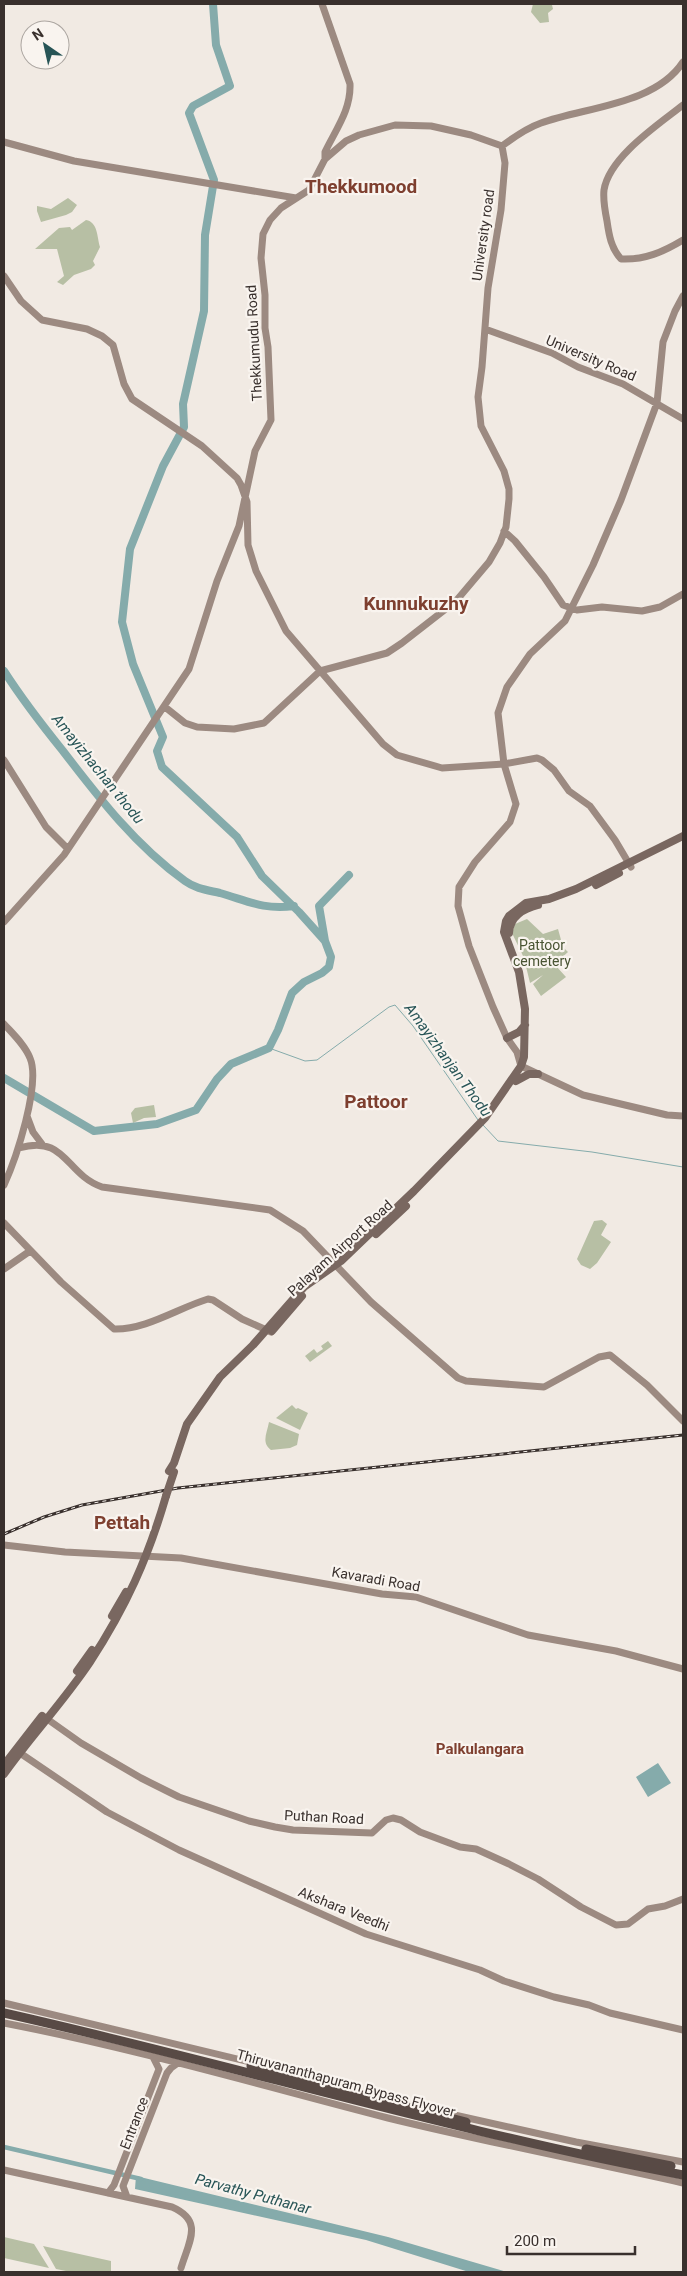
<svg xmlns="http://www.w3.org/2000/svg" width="687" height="2276" font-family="Roboto,sans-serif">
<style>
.green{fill:#b7bfa4}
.water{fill:#85abab}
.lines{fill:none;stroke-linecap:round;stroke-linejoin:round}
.stream{stroke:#85abab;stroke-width:1}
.canal{stroke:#85abab;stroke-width:4.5}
.river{stroke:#85abab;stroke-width:8}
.secondary{stroke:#9c8a81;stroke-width:7}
.primary{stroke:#796760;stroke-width:8}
.highway{stroke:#584a45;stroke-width:9}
.rail-casing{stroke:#39302d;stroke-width:3}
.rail{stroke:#f9f4ef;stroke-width:1;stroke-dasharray:4;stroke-linecap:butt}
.primary-bridge{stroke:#796760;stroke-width:8}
.labels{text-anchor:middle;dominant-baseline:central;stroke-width:4.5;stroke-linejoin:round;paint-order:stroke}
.street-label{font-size:14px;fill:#39302d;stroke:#f9f4ef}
.park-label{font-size:14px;fill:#495433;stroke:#f9f4ef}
.water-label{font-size:15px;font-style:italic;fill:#275456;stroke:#f9f4ef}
.neighbourhood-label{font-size:15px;font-weight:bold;fill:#7e3f2f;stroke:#f9f4ef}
.district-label{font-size:19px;font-weight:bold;fill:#7e3f2f;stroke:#f9f4ef}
</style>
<rect width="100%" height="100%" fill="#f1eae3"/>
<path class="green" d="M533,4H554L552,5L553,9L548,13L549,22L540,23L531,12Z
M68,198L77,205L72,212L66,215L41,222L37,211V206L51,209Z
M86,220C98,222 97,237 100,247L93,261L95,265L91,269L74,275L63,285L57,282L64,276L57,249H35L59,228L70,227L72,230Z
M527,919L543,934L558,929L563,947L568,952L559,960L560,964L556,966L566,977L541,996L533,984L543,975L530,983L524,958L512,933L515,924Z
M154,1105L156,1117L144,1118L133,1123L131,1113L135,1108Z
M602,1220L607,1224L601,1235L611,1242L597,1263L590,1269L581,1265L577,1259L594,1221Z
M328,1341L332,1346L310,1362L305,1356L314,1349L317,1353L323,1349L321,1346Z
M292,1405L296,1409L298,1408L308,1413L300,1430L276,1418Z
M269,1422L299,1434L297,1445L290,1448L271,1450C261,1443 267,1433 269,1422Z
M4,2237L34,2244L49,2268L4,2258Z
M43,2246L111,2261V2272H71L56,2269Z"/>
<path class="water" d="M658,1763L671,1783L648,1797L636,1777Z
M136,2176L388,2237L507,2272H469L366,2240L135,2189Z"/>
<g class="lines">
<path class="stream" d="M269,1048L305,1061L317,1060L389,1007L395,1005L413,1026L478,1120
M483,1125L498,1141L592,1152L683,1167"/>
<path class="canal" d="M4,2147L141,2179"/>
<path class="river" d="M213,4L216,45L230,86L193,106L189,113L214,180L205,235L204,311L183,404L184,427L163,466L130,549L122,622L133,664L163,737L157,751L162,767L237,837L262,876L299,912L325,941
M4,671C22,699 42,725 63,751C99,798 136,846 185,881C196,889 207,890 220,893C248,901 263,910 294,906
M4,1078L94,1131L157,1124L196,1110L217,1079L231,1064L269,1048L278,1030L292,993L304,982L322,973L329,967L331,957L325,941L319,906L349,875"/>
<path class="secondary" d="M322,4L350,84C351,110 336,129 325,152V159
M683,105C659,124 609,157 604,190C603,199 605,211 607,221C609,235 611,248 621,259C645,260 663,252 683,240
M4,142L74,161L296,198
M502,146C514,137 527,128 541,123C585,107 655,105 683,62
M4,276L21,301L42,320L87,329L102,336L113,345L124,384L132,399L202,446L237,478L241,485L247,502L248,545L256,571L286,631L383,744L397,755L442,768L504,764L537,758L542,760L554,770L569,791L590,806L615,840L631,867
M683,296L675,311L663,342L657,403L621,500L593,565L565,621L530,654L507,687L498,713L504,764L516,804L510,822L475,862L459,887L458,906L469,946L493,1007L507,1038L517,1052L521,1066L583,1095L667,1115L683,1116
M485,329L552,353L578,367L623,384L683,419
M504,531L515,541L544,577L563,605L577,610L602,607L642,611L660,607L683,594
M165,707L185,723L197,727L234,729L264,723L320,671L387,653L402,643L456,601L489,562L500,543L506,527L509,499V489L504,471L481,426L478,397L482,367L488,288L501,210L505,163L502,146
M4,760L46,827L67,848
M4,922L64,855L189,669L217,581L239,526L255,451L271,420L268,347L265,328V295L261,258L263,234L270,220L281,208L309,190L325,159L346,141L359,135L395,125L431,126L471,135L502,146
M4,1024C13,1034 25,1045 30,1058C41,1084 16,1159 4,1185
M27,1116L33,1132L42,1144
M19,1148C66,1134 65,1174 102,1187L270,1210L303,1231L371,1302L458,1378L466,1381L544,1387L599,1357L610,1355L647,1385L683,1421
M4,1223L61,1282L114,1329C146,1330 178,1308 208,1299L213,1300L242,1319L271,1332
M4,1269L30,1251
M4,1545L65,1552L181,1558L382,1594L416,1597L528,1635L616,1651L683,1669
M43,1716L81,1743L141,1778L179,1797L249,1821L275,1827L293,1830L372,1833L386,1820L393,1818L401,1820L420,1832L460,1847L476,1849L509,1864L538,1879L581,1907L616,1925L628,1924L648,1909L665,1906L683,1899
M20,1753L107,1812L179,1850L366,1934L480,1970L504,1981L554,1997L589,2005L610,2013L683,2030
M4,2003L258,2064
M4,2023C133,2048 260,2085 388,2118C486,2142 585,2161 683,2183
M450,2114L576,2142L683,2162
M4,2170L172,2207C204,2221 189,2241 181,2268
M108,2193L114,2185L159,2069L153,2057
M127,2197L123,2186L167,2073L171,2068L178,2063"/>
<path class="primary" d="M596,885L619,873
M509,933C510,916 523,909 538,905
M507,1038L519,1032L525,1025
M516,1081L529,1074H538
M376,1234L406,1206
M272,1331L302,1296
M169,1471L174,1463L187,1424L220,1377L253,1345L304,1287L341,1261L414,1191L485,1118L521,1066L524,1057L525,1009L519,972L504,932L506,921L509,916L526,903L549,899L576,889L683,836
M112,1616L126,1592
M77,1671L92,1650
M4,1765L42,1716
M4,1774C31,1736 64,1701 90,1662C126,1607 148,1558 166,1496"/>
<path class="highway" d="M4,2013C231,2064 454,2132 683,2175
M251,2066L466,2122
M586,2149L671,2166"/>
<g class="rail-casing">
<path id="rail" d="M4,1534L44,1517L82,1505L178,1488L683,1435"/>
</g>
<use href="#rail" class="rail"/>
<path class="primary-bridge" d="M166,1496L174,1472"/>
</g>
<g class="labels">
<g class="street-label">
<text transform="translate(483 235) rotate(-82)">University road</text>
<text transform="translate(254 343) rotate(-93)">Thekkumudu Road</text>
<text transform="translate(591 358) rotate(23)">University Road</text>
<text transform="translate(340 1248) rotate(-42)">Palayam Airport Road</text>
<text transform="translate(376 1579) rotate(10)">Kavaradi Road</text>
<text transform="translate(324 1817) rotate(3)">Puthan Road</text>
<text transform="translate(344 1909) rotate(22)">Akshara Veedhi</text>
<text transform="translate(346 2083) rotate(15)">Thiruvananthapuram Bypass Flyover</text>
<text transform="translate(134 2123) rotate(-69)">Entrance</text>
</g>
<g class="park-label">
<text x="542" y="945">Pattoor<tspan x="542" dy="16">cemetery</tspan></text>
</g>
<g class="water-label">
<text transform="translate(98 769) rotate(51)">Amayizhachan thodu</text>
<text transform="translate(448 1060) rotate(54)">Amayizhanjan Thodu</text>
<text transform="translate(253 2194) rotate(15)">Parvathy Puthanar</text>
</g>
<g class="neighbourhood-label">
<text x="480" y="1749">Palkulangara</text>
</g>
<g class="district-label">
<text x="361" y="186">Thekkumood</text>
<text x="416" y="603">Kunnukuzhy</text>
<text x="376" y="1101">Pattoor</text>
<text x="122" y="1522">Pettah</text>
</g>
</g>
<rect width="687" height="2276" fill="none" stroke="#39302d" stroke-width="10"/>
<g transform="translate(45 45) rotate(326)"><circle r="24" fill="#f9f4ef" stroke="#aca6a1"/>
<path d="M0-4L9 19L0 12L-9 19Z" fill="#275456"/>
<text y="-8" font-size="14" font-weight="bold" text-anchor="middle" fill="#39302d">N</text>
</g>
<path d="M507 2246v8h128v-8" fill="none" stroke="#39302d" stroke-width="2.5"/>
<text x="514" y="2246" font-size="15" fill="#39302d" stroke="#f9f4ef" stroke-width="4" paint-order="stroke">200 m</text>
</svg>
